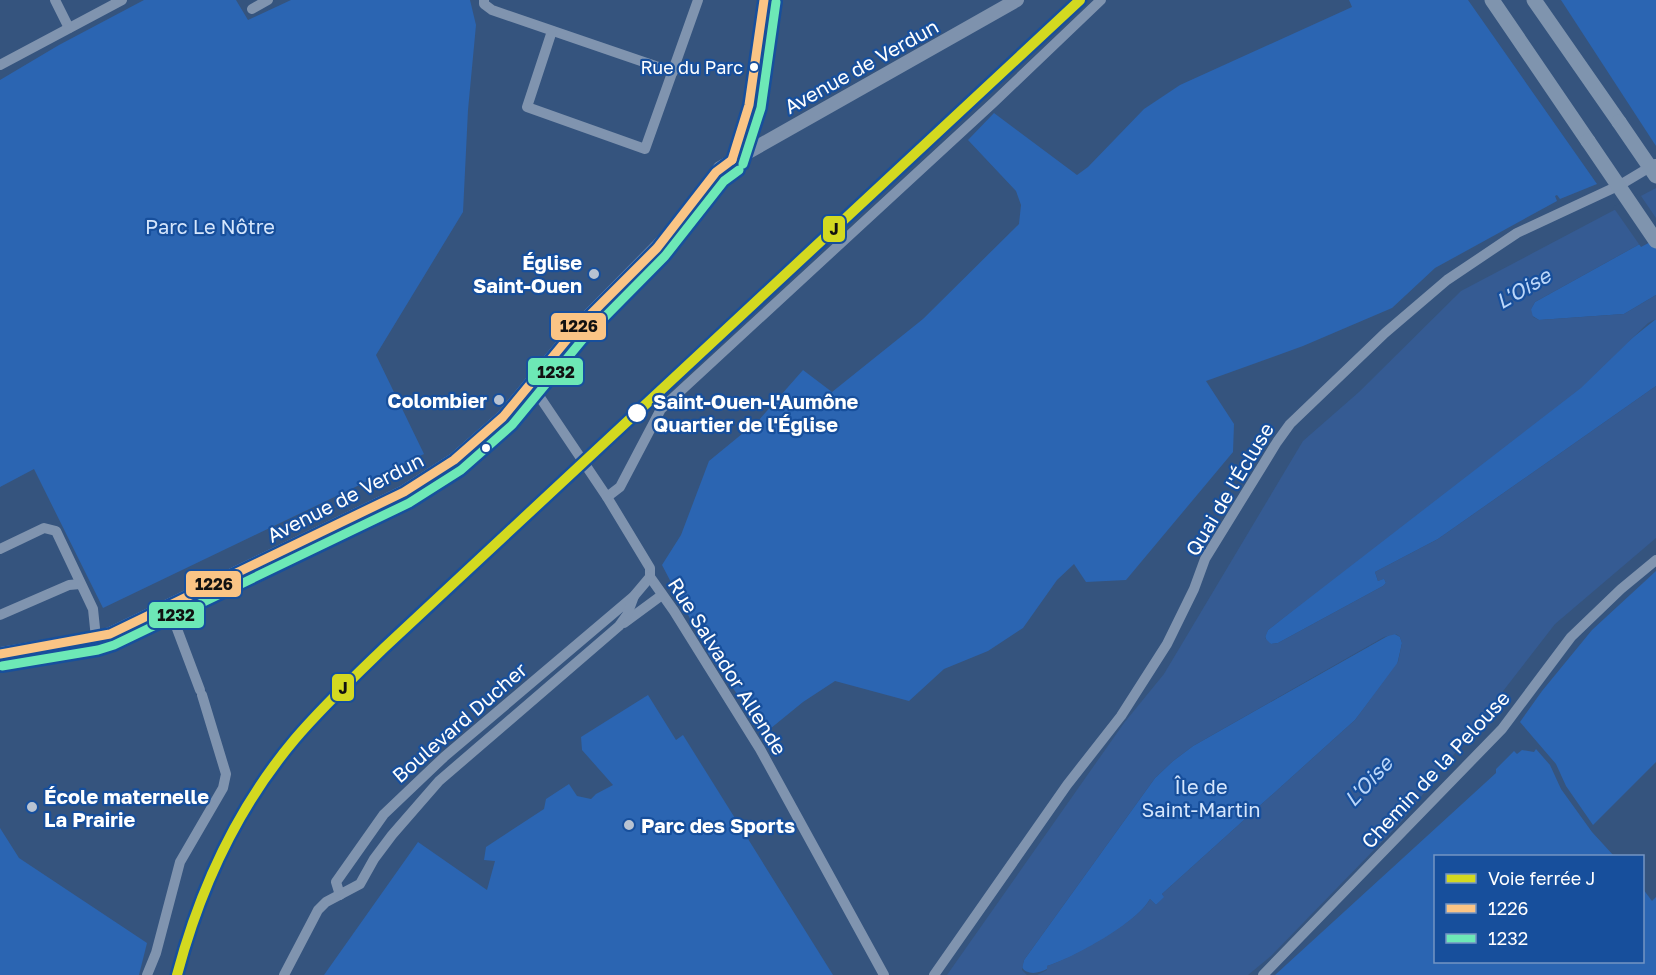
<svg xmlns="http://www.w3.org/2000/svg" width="1656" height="975" font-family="'Golos Text',sans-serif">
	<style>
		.green { fill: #2b65b2 }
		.water { fill: #355b93 }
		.pier { fill: #35547e }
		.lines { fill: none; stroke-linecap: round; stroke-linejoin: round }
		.minor { stroke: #8094af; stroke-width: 10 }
		.major { stroke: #7e92ad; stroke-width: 14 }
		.highway { stroke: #7f94ae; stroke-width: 15 }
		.highway-bridge { stroke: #7f94ae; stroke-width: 15 }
		.bus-1-casing { stroke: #174f9c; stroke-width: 14 }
		.bus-2-casing { stroke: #174f9c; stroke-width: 14 }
		.bus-1 { stroke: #fac485; stroke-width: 9 }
		.bus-2 { stroke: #6de8b6; stroke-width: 9 }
		.rail-1-casing { stroke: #174f9c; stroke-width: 15 }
		.rail-1 { stroke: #d3d920; stroke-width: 10 }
		.bus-dot { fill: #fff; stroke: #174f9c; stroke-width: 2 }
		.poi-dot { fill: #b8c3d2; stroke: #174f9c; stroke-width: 2 }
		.labels { text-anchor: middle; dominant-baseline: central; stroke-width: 4.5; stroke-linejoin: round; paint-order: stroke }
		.bus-label { font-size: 18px; fill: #fff; stroke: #174f9c; text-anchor: end }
		.street-label { font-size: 20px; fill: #fff; stroke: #174f9c }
		.park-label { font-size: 20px; fill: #d5e6fc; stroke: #174f9c }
		.poi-label { font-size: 20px; font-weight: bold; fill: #fff; stroke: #174f9c; text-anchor: end }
		.stop-label { font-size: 20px; font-weight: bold; fill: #fff; stroke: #174f9c; text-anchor: start }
		.water-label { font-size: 21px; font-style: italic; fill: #bad6f9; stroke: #174f9c }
		.line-badge { stroke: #174f9c; stroke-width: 2 }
		.pale-badge-label { font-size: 16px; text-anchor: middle; font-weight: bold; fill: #111 }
	</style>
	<rect width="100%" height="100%" fill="#35547e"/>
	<g class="green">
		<polygon points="144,0 236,0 248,20 291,0 470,0 476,25 468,110 463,212 376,355 424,454 103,608 34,469 0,487 0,80 59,45"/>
		<polygon points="1349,0 1468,0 1597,184 1560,199 1557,195 1555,196 1557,201 1435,268 1392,308 1303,346 1206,381 1234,424 1233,452 1126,580 1086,582 1074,564 1057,580 1023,628 988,651 944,669 909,701 835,681 803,702 765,733 709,655 662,565 681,535 709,461 759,420 803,370 832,392 923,319 1019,224 1021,205 1016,191 968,140 994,113 1077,175 1088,167 1144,109 1180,85 1352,7"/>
		<polygon points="1561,0 1656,0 1656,146"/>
		<polygon points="1656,235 1656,295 1624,314 1539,320 1531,315 1531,309 1535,302"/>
		<polygon points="1656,319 1656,386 1438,539 1375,572 1378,581 1384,578 1386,583 1383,586 1278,643 1271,644 1267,642 1265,636 1268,630"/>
		<polygon points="1656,571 1656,762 1593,825 1566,786 1556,764 1520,722 1542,691 1592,630"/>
		<path d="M1393 633 1400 637 1402 643 1397 665 1355 720 1162 894 1165 897 1156 905 1150 899C1136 924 1075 958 1047 966V969C1038 974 1026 975 1022 967L1024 960 1155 778 1173 761 1193 746Z"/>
		<polygon points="648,695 676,740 683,735 833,975 324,975 418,842 487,890 495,861 484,860 486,847 544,809 546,799 569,784 577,796 591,799 596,794 613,785 582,750 581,737"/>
		<polygon points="1536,749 1550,765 1561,789 1592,832 1614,856 1436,856 1436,962 1642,962 1643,889 1652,901 1656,897 1656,975 1275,975 1496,773 1496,769 1514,751 1517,754 1522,750 1534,752"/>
		<polygon points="0,828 19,858 147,943 139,975 0,975"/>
	</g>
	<path class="water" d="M1656 188V235L1535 302 1531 309 1533 317 1539 320 1624 314 1656 295V319L1648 323 1581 388 1268 630 1265 638 1271 644 1278 643 1383 586 1386 583 1384 579 1378 581 1375 572 1438 539 1656 386V538L1555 624 1403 820 1271 956 1248 975H1037L1047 970V966C1073 958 1138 922 1150 899L1156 905 1164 897 1162 894 1355 720 1398 662 1402 643 1400 637 1396 634 1384 637 1193 746 1173 761 1155 778 1024 960 1022 970 1027 975H947L1124 723 1164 674 1303 441 1359 392 1461 291Z"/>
	<polygon class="pier" points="1639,193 1656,218 1656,239 1641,247 1613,207"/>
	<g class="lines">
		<g class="minor">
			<polyline points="55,0 69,28"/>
			<polyline points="484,0 484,4 492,10 673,72"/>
			<polyline points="252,9 268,0"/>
			<polyline points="552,31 527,107 645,149 698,0"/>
			<polyline points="0,65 122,0"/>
			<polyline points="732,160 749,105 764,0"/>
			<polyline points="531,384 607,497 650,568 650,577 674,611 760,749 884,975"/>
			<polyline points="607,497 620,487 661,409 994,102 1101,0"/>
			<polyline points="0,549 44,528 56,531 93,609 96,638"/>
			<polyline points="168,605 200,690"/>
			<polyline points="0,615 69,585 80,584"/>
			<polyline points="624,623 662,595"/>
			<path d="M0 662C39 657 83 656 120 639V629"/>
			<polyline points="340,895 336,882 384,814 444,757 634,596 650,577"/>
			<polyline points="147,975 156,953 180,862 223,788 226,774 202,695"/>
			<polyline points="284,975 318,910 326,902 360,884 374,859 392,835 439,781 619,626 627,615 634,596"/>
			<polyline points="934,975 1067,785 1121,716 1167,644 1194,589 1205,559 1277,442 1290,424 1385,333 1447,280 1517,233 1620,185 1655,164"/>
			<polyline points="1263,975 1502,729 1571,637 1621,589 1656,560"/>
		</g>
		<polyline class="major" points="0,654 96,638 110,634 404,492 454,460 503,417 574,331 668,236 720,168 1017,0"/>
		<g class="highway">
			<polyline points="1492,0 1588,141"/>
			<polyline points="1534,0 1619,122"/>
		</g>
		<g class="highway-bridge">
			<polyline points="1619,122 1656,176"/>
			<polyline points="1588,141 1656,241"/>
		</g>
		<defs>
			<g id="bus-1">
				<polyline points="732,160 749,105 764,0"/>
				<polyline points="0,654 110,634 404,492 454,460 503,417 574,331 657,248 716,172 732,160"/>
			</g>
			<g id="bus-2">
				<polyline points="743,164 761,108 776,2"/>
				<polyline points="2,666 98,650 114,645 409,503 461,470 512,425 583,339 665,256 724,181 739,170"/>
			</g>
		</defs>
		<use href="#bus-1" class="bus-1-casing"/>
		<use href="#bus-2" class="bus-2-casing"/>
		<use href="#bus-1" class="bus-1"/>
		<use href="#bus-2" class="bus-2"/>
		<defs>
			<path id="rail-1" d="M177 975C200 888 237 808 295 739 323 706 354 677 385 647L1080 0"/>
		</defs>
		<use href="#rail-1" class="rail-1-casing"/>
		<use href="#rail-1" class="rail-1"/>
	</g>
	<g class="bus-dot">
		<circle cx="754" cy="67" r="5"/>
		<circle cx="637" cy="413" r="10"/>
		<circle cx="486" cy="448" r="5"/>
	</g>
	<g class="poi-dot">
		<circle cx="594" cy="274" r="6"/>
		<circle cx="499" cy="400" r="6"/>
		<circle cx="32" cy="807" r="6"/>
		<circle cx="629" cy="825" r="6"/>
	</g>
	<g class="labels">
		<g class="bus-label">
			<text x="743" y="67">Rue du Parc</text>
		</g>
		<g class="street-label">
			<text transform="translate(861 66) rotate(-29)">Avenue de Verdun</text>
			<text transform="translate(1229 489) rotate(-59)">Quai de l'Écluse</text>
			<text transform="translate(345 497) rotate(-27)">Avenue de Verdun</text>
			<text transform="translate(728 666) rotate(58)">Rue Salvador Allende</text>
			<text transform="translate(459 722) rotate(-41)">Boulevard Ducher</text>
			<text transform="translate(1435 769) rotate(-47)">Chemin de la Pelouse</text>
		</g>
		<g class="park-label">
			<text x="210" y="226">Parc Le Nôtre</text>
			<text x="1201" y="786">Île de<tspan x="1201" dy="23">Saint-Martin</tspan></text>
		</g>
		<g class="poi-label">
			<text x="582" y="262">Église<tspan x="582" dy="23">Saint-Ouen</tspan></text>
			<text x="487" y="400">Colombier</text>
			<text x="44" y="796" text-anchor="start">École maternelle<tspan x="44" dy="23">La Prairie</tspan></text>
			<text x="641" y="825" text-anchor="start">Parc des Sports</text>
		</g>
		<g class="stop-label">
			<text x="653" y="401">Saint-Ouen-l'Aumône<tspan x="653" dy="23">Quartier de l'Église</tspan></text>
		</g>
		<g class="water-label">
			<text transform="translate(1523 288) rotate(-30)">L'Oise</text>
			<text transform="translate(1368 781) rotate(-47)">L'Oise</text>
		</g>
	</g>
	<g class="line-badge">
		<rect x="822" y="215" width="24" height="28" rx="6" fill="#d3d920"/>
		<rect x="550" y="312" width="57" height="29" rx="6" fill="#fac485"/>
		<rect x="527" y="357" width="57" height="29" rx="6" fill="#6de8b6"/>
		<rect x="185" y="570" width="57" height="28" rx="6" fill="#fac485"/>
		<rect x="148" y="601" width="57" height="28" rx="6" fill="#6de8b6"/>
		<rect x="331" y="673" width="24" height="29" rx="6" fill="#d3d920"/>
	</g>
	<g class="pale-badge-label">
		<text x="834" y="235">J</text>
		<text x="579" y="332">1226</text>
		<text x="556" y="378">1232</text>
		<text x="214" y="590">1226</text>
		<text x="176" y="621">1232</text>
		<text x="343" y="694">J</text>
	</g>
	<rect x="1434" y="855" width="210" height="108" fill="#174f9c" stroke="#7495c4" stroke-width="1.5"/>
	<rect x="1446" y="874" width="30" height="9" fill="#d3d920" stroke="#7495c4" stroke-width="1.5"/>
	<text x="1488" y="885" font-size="18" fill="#ffffff">Voie ferrée J</text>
	<rect x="1446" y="904" width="30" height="9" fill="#fac485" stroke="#7495c4" stroke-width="1.5"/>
	<text x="1488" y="915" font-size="18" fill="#ffffff">1226</text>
	<rect x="1446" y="934" width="30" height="9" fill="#6de8b6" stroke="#7495c4" stroke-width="1.5"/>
	<text x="1488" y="945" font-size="18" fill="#ffffff">1232</text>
</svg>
